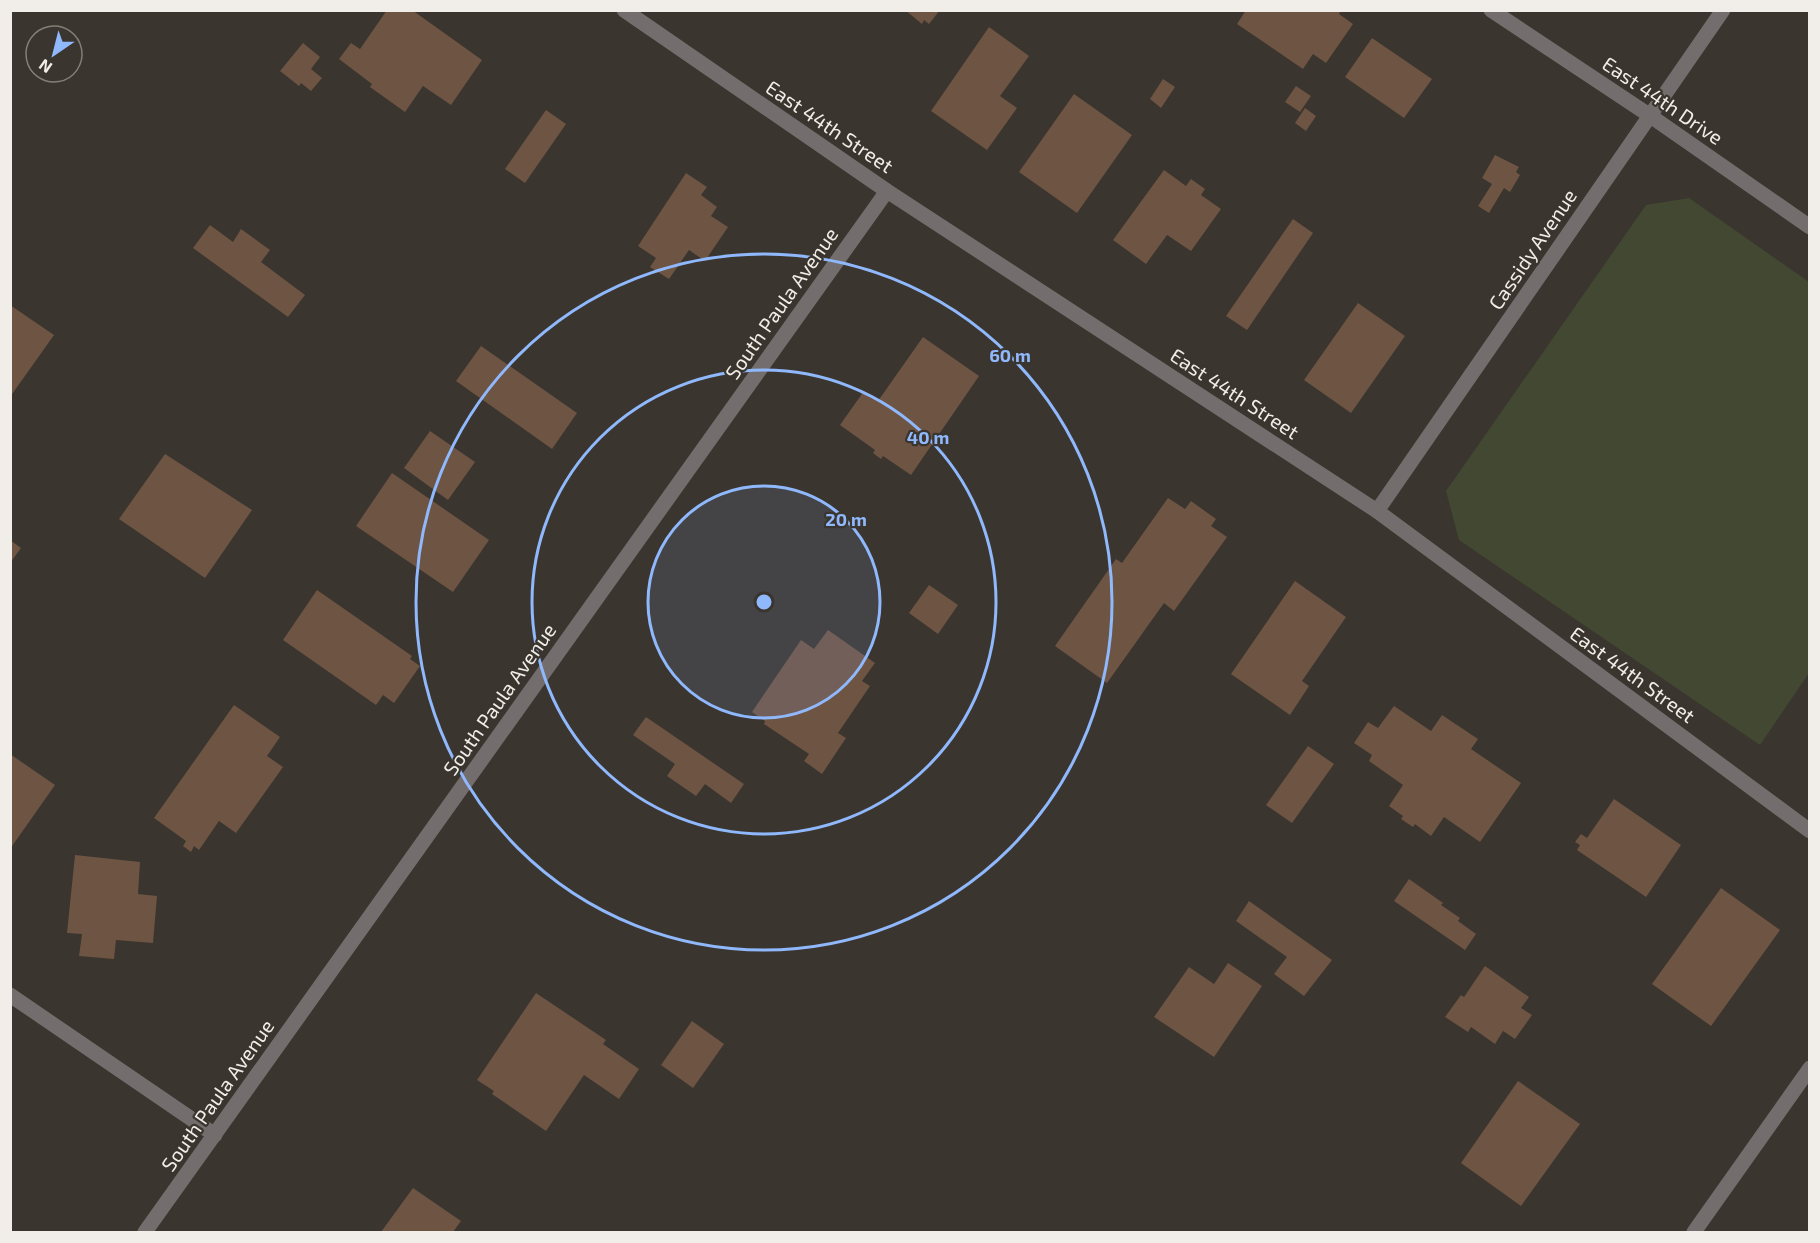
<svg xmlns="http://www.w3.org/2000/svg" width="1820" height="1243" font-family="'Exo 2',sans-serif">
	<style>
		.green { fill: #424831 }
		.building { fill: #6e5443 }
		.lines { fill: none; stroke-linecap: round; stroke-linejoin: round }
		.minor { stroke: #736e6d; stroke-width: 15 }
		.tertiary { stroke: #736e6d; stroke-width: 15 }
		.ring { fill: none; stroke: #90b8fd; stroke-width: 3 }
		.labels { text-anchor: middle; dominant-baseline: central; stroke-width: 4.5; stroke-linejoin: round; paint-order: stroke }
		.street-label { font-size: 20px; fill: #f1eee9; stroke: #3a352e }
		.centre { fill: #90b8fd; stroke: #3a352e; stroke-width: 3 }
		.ring-label { font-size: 18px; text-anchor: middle; font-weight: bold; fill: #90b8fd; stroke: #3a352e; stroke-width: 4.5; stroke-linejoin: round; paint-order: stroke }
	</style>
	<rect width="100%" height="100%" fill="#3a352e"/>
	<polygon class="green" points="1689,198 1809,282 1809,673 1760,745 1459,540 1446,491 1646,205"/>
	<g class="building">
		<polygon points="387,10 412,10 482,60 451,105 423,86 405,112 370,87 372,84 339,59 351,43 360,49"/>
		<polygon points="905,10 940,10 929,24 924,20 922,24"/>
		<polygon points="1246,10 1341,10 1339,14 1353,24 1326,63 1313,54 1303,69 1237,24"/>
		<polygon points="989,27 1029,56 1000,96 1017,108 987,150 931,111"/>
		<polygon points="1372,38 1432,79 1404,118 1345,77"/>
		<polygon points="303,43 320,57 311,69 322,78 311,91 301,83 299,86 280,71"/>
		<polygon points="1163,79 1175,87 1161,108 1150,99"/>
		<polygon points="1296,86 1311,96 1300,112 1285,102"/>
		<polygon points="1074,94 1132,135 1077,213 1019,172"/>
		<polygon points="1305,108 1316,116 1306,131 1295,123"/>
		<polygon points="546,110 566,124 525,183 505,169"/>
		<polygon points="1495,155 1519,167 1516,172 1520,175 1510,192 1504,188 1489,213 1478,206 1492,184 1482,178"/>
		<polygon points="1164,170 1186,186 1191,179 1205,189 1201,195 1221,209 1191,251 1167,235 1146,264 1113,240"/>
		<polygon points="686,173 707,187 701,195 717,207 711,216 728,227 705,261 689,250 669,279 650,267 656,258 638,246"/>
		<polygon points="1293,219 1313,233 1247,330 1226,316"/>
		<polygon points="210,225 233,242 241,229 270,250 261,262 305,295 288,317 193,248"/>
		<polygon points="1358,303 1405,336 1351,413 1304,380"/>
		<polygon points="10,305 54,335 10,397"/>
		<polygon points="923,337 979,376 911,475 883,456 881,459 873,453 875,450 840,425 864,391 878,401"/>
		<polygon points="481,346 577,413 552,449 456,381"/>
		<polygon points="430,431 475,462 448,500 404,468"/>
		<polygon points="165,454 252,510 205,578 119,519"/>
		<polygon points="392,473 489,540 453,592 356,526"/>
		<polygon points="1168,498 1185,509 1191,501 1216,519 1211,526 1227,537 1174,611 1164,603 1107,683 1055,646 1116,559 1122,563"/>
		<polygon points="10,540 21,548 10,563"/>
		<polygon points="1295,581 1346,617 1302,681 1309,686 1290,715 1231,674"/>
		<polygon points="929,585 958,605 938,634 909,613"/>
		<polygon points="317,590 412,656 410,659 420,666 394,703 383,695 376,705 283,640"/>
		<polygon points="828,630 875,663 862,681 870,686 838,733 846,738 822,774 804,761 809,754 764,724 765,721 752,712 801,640 814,649"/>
		<polygon points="234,705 280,737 267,756 283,767 236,833 219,821 199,850 194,846 191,852 183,846 186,841 154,818"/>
		<polygon points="1394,706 1431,731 1442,715 1478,739 1471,749 1521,783 1480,842 1444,817 1431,836 1415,824 1413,827 1401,819 1403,816 1389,806 1403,785 1369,761 1372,755 1354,743 1368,722 1378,728"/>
		<polygon points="646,717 744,784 731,803 705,784 696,796 667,776 675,764 633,735"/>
		<polygon points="1308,746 1334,764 1292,823 1266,805"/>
		<polygon points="10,754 55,785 10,849"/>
		<polygon points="1614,799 1681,845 1646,897 1577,850 1580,845 1575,842 1581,834 1587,838"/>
		<polygon points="75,855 140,862 138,894 157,896 153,943 116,940 114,959 79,956 82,934 67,933"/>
		<polygon points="1409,879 1443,903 1441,905 1460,918 1458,921 1476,934 1465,950 1394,901"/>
		<polygon points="1721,888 1780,930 1711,1026 1652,984"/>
		<polygon points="1249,901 1332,960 1304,996 1274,974 1287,957 1236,921"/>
		<polygon points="1228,963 1262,986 1214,1057 1154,1017 1189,967 1214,984"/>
		<polygon points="1485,966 1529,997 1521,1008 1532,1015 1515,1039 1503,1031 1495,1044 1471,1027 1468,1032 1445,1017 1461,995 1464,997"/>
		<polygon points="536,993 606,1040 603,1044 639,1069 619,1099 584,1075 546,1131 492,1094 494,1091 477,1080"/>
		<polygon points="692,1021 724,1044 693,1088 661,1065"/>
		<polygon points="1518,1081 1580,1124 1521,1206 1461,1163"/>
		<polygon points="413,1188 461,1221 453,1232 381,1232"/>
	</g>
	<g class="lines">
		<g class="minor">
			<polyline points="1491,10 1649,115 1810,227"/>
			<polyline points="1377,511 1723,10"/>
			<polyline points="10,995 215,1135"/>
			<polyline points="145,1232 887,191"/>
			<polyline points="1694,1232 1810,1068"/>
		</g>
		<polyline class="tertiary" points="624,10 887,191 1377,511 1810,831"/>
	</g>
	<circle cx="764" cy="602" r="116" fill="#90b8fd" fill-opacity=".12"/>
	<g class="ring">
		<circle cx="764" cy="602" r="116"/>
		<circle cx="764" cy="602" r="232"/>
		<circle cx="764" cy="602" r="348"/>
	</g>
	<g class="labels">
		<g class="street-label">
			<text transform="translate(1663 100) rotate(34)">East 44th Drive</text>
			<text transform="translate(830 126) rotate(34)">East 44th Street</text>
			<text transform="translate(1532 249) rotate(-56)">Cassidy Avenue</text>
			<text transform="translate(781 303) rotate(-55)">South Paula Avenue</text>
			<text transform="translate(1235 393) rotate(33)">East 44th Street</text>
			<text transform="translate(1633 674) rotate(36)">East 44th Street</text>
			<text transform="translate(499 699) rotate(-55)">South Paula Avenue</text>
			<text transform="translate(217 1095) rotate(-55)">South Paula Avenue</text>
		</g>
	</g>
	<circle cx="764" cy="602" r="9" class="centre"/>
	<g class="ring-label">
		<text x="1010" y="362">60 m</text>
		<text x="928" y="444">40 m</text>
		<text x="846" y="526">20 m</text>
	</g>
	<rect width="1820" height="1243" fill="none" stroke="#f1eee9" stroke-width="24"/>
	<g transform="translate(54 54) rotate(215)"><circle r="28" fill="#3a352e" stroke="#837f79" stroke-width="1.5"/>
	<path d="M0-4.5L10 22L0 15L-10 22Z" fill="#90b8fd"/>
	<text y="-9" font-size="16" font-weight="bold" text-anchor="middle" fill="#f1eee9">N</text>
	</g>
</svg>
